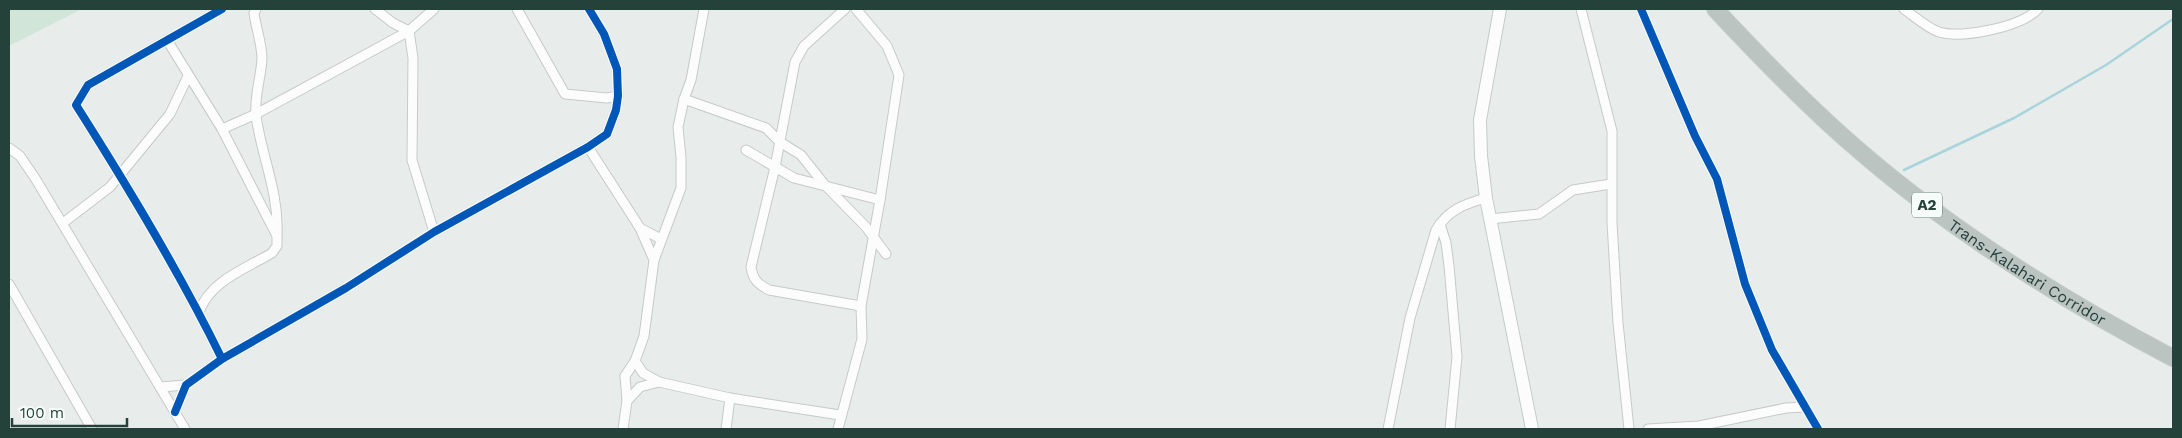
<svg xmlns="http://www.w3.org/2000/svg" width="2182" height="438" font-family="'Work Sans',sans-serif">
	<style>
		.green { fill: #d1e6d8 }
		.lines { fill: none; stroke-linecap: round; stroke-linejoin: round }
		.stream { stroke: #a9d4db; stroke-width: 2.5 }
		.street-casing { stroke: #c5cac8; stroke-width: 11 }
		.secondary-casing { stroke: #c3cbc8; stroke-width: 14 }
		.highway-casing { stroke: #c3ccc9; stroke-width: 18 }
		.street { stroke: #fcfcfc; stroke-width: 9 }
		.secondary { stroke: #fcfcfc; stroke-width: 12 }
		.highway { stroke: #bcc4c2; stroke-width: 16 }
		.cycleway-casing { stroke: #f7fbf9; stroke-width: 11 }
		.cycleway { stroke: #0057b8; stroke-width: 8 }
		.labels { text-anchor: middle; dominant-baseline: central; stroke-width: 5; stroke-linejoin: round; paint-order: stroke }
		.shield { fill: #f7fbf9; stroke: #637a73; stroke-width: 1 }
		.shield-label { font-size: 15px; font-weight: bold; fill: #24423a }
		.street-label { font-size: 16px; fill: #24423a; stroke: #f7fbf9 }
	</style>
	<rect width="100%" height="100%" fill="#e8edeb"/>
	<polygon class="green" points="9,9 82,9 9,46"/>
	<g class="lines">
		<polyline class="stream" points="1904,170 2014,118 2106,65 2173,19"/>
		<defs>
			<g id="street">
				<path d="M256 9 254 13C256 28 262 44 262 59 261 77 254 97 256 116 262 158 279 192 277 235"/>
				<polyline points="375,9 393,23 409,31 413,58 412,160 434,232"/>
				<polyline points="517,9 565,94 607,98 618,96"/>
				<path d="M845 9 804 46 795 62 775 167 751 267C753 280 758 284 769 290L861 306"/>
				<polyline points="1581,9 1612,131 1612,223 1618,323 1629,429"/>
				<polyline points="1641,9 1695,136 1717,179 1745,284 1772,350 1818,429"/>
				<path d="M1904 9C1914 16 1927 28 1939 32 1962 39 2021 27 2038 9"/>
				<path d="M167 40 222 129 277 236V246L272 253C245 269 210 281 199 312"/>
				<polyline points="684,99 766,128 780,142 801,155 824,184 866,227 886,254"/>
				<polyline points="222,129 256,114 409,31 434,9"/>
				<polyline points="588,147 640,228 654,260"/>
				<polyline points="9,148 20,156 35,178 185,429"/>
				<polyline points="746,150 794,178 880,200"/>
				<polyline points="1490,219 1539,214 1573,190 1611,184"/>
				<polyline points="63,223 110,187 170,114 188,76"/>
				<polyline points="1440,224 1446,243 1449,266 1457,357 1450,429"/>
				<polyline points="640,228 661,239"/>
				<polyline points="9,284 92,429"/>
				<path d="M222 359C179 271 128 187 76 105L88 85 222 9"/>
				<polyline points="635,361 643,373 659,382"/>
				<polyline points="160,387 186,385"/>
				<polyline points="627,401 640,387 659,382 730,398 840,415"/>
				<polyline points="175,412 186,385 222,359 346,288 434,232 588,147 607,134 616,110 618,96 617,69 604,34 589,9"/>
				<polyline points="623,429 627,401 625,376 635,361 644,336 654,260 681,188 681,157 678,127 684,99 691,80 704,9"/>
				<polyline points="726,429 730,398"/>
				<polyline points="838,429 862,339 861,306 880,200 899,75 887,46 856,9"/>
				<path d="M1388 429 1410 318 1436 230C1448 210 1464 204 1486 198"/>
				<polyline points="1648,429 1699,426 1786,408 1805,407"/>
			</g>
			<polyline id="secondary" points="1500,9 1480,120 1481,156 1486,198 1532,429"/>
			<g id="highway">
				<path id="s1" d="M1715 9C1759 56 1806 105 1855 147 1951 231 2061 299 2173 358"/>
			</g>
		</defs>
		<use href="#street" class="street-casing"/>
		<use href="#secondary" class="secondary-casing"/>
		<use href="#highway" class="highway-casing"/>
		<use href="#street" class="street"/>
		<use href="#secondary" class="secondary"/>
		<use href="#highway" class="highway"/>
		<defs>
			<g id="cycleway">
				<polyline points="1641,9 1695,136 1717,179 1745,284 1772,350 1818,429"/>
				<path d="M222 359C179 271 128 187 76 105L88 85 222 9"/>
				<polyline points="175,412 186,385 222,359 346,288 434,232 588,147 607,134 616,110 618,96 617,69 604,34 589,9"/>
			</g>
		</defs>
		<use href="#cycleway" class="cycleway-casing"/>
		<use href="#cycleway" class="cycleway"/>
	</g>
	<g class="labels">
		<rect class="shield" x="1912" y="192.5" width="30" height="25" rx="4"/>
		<g class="shield-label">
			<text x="1927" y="205">A2</text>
		</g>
		<g class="street-label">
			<text stroke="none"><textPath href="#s1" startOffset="410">Trans-Kalahari Corridor</textPath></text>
		</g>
	</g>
	<rect width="2182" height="438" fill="none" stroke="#24423a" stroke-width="20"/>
	<path d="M12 418v8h115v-8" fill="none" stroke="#24423a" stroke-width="2.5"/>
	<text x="20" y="418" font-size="15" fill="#24423a" stroke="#f7fbf9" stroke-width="4" paint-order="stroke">100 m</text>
</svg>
